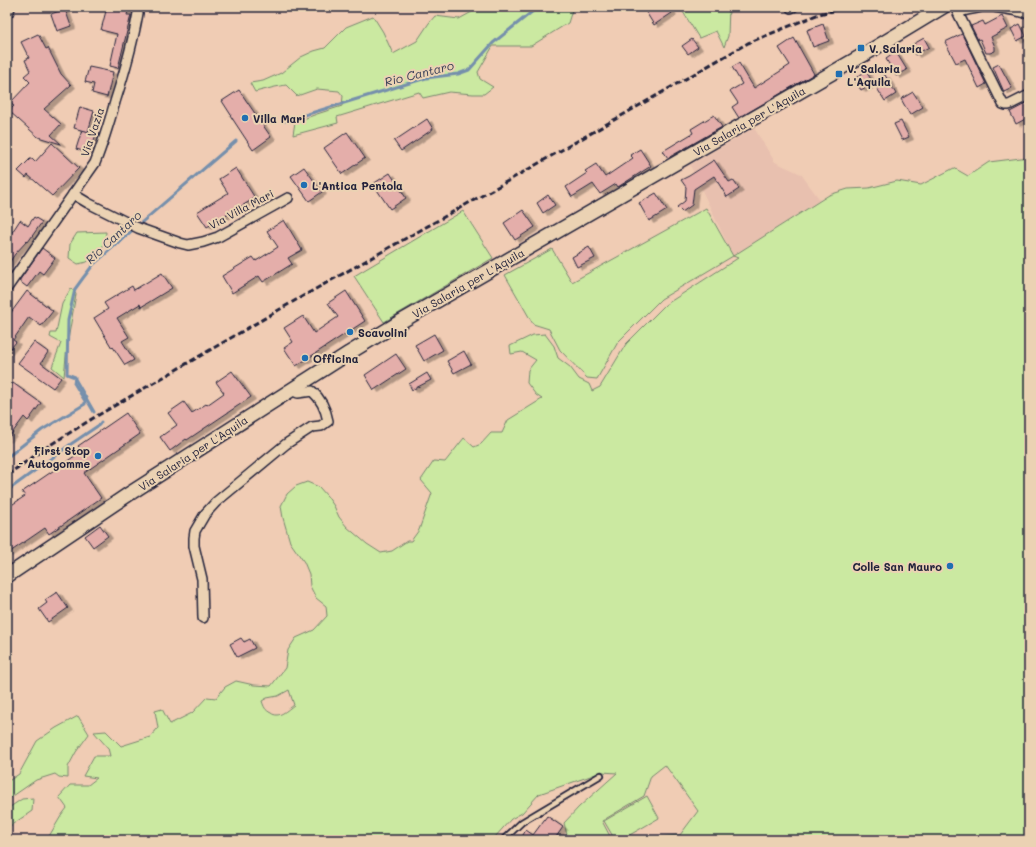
<svg xmlns="http://www.w3.org/2000/svg" width="1036" height="847" font-family="Mali,sans-serif">
	<style>
		.built { fill: #e8c0af }
		.green { fill: #cbe9a1; stroke: #76866e; fill-rule: evenodd }
		.lines { fill: none; stroke-linecap: round; stroke-linejoin: round }
		.stream { stroke: #758fac; stroke-width: 3 }
		.building { fill: #e4aeaa; stroke: #22223b; filter: url(#shadow) }
		.lane-casing { stroke: #22223b; stroke-width: 8 }
		.street-casing { stroke: #22223b; stroke-width: 12 }
		.secondary-casing { stroke: #22223b; stroke-width: 16 }
		.path { stroke: #22223b; stroke-width: 1.5; stroke-dasharray: 1 3; stroke-linecap: butt }
		.lane { stroke: #ebd2b3; stroke-width: 4.5 }
		.street { stroke: #ebd2b3; stroke-width: 9 }
		.secondary { stroke: #ebd2b3; stroke-width: 13 }
		.rail { stroke: #22223b; stroke-width: 3; stroke-dasharray: 6 3; stroke-linecap: butt }
		.poi-dot { fill: #1f6fb2; stroke: #ebd2b3; stroke-width: 1.5 }
		.labels { text-anchor: middle; dominant-baseline: central; stroke-width: 4; stroke-linejoin: round; paint-order: stroke }
		.poi-label { font-size: 11px; font-weight: bold; fill: #22223b; stroke: #ebd2b3; text-anchor: start }
		.street-label { font-size: 11px; fill: #22223b; stroke: #ebd2b3 }
		.water-label { font-size: 12px; font-style: italic; fill: #373d57; stroke: #ebd2b3 }
	</style>
	<defs>
		<filter id="shadow"><feDropShadow dx="4.5" dy="2.5" stdDeviation="0" flood-color="#0004"/></filter>
	</defs>
	<rect width="100%" height="100%" fill="#f0ccb4"/>
	<filter id="ink" filterUnits="userSpaceOnUse"><feTurbulence type="fractalNoise" baseFrequency=".025" numOctaves="2"/><feDisplacementMap in="SourceGraphic" scale="8" xChannelSelector="R" yChannelSelector="G"/><feConvolveMatrix kernelMatrix="1 2 1 2 8 2 1 2 1" color-interpolation-filters="sRGB"/></filter>
	<g filter="url(#ink)">
		<polygon class="built" points="754,128 775,162 801,174 820,200 733,256 690,165"/>
		<g class="green">
			<polygon points="481,7 573,7 568,23 531,46 493,46 478,72 480,79 493,87 484,94 473,94 449,92 423,98 419,92 337,117 338,123 293,135 295,122 317,114 342,106 343,96 339,91 317,89 297,96 286,85 275,87 255,92 250,83 263,81 281,73 301,57 314,51 325,48 346,27 373,16 383,32 393,54 417,41 429,23 435,16 459,19"/>
			<polygon points="680,7 729,7 728,36 724,47 716,31 699,38"/>
			<path d="M1029 157V840H636L642 838 680 835 698 811 665 765 651 776 644 796 602 821 612 840H564L567 835 564 823 579 807 617 773 602 772 539 794 522 813 511 819 495 837 489 840H44L48 838 61 816 67 808 59 797 70 785H88L97 778 83 776 94 756H110L108 748 94 732 106 731 121 746 150 737 158 728 155 711 162 709 170 724 192 713 207 697 216 698 225 687 236 681 254 685 271 686 285 668 288 650 296 638 314 630 327 616 326 606 316 598 310 586 309 574 304 562 290 542 283 518 281 506 287 494 296 486 307 482 319 487 327 496 334 506 339 517 347 527 367 544 381 553 392 551 407 541H411L419 530 432 493 421 480 434 461 445 462 464 438 474 447 481 444 491 433H502L508 420 542 399 536 395 527 383 528 370 536 360 522 352 511 354 510 346 533 335 545 334 554 346 558 358 570 367 579 379 589 384 592 391 600 387 626 344 665 305 738 258 733 256 661 299 618 342 597 379 587 378 560 350 549 329 533 324 505 275 552 249 572 282 706 208 733 256 829 195 848 189 869 188 897 181 921 185 954 168 968 176 989 162ZM289 690 294 705C287 710 279 719 271 713 265 710 264 707 262 701L267 698 278 696Z"/>
			<polygon points="463,211 493,258 384,322 354,276"/>
			<path d="M106 232C106 241 102 245 101 254L92 258 87 262 78 264 69 258 70 244 77 233Z"/>
			<polygon points="71,288 76,294 67,346 64,377 52,367 61,343 50,337 51,333 56,333 62,304"/>
			<polygon points="78,716 89,734 76,752 68,767 68,778 59,777 55,774 36,780 13,796 7,802 7,782 19,774 37,741 56,728"/>
			<polygon points="647,796 659,818 621,840 615,840 604,821"/>
			<polygon points="33,798 32,811 7,828 7,809 22,799"/>
		</g>
		<g class="lines">
			<g class="stream">
				<polyline points="285,121 426,78 458,74 469,70 493,43 538,7"/>
				<polyline points="75,379 94,412"/>
				<polyline points="7,456 10,455 42,430 85,404 85,401 74,383 75,377 67,374 68,320 75,289 83,278 93,265 120,241 236,141"/>
				<polyline points="7,491 71,444 99,425 101,422"/>
			</g>
		</g>
		<g class="building">
			<polygon points="107,7 129,7 127,15 131,15 118,68 110,66 117,34 101,30"/>
			<polygon points="653,7 669,7 672,13 654,25 646,12"/>
			<polygon points="65,9 71,26 57,31 51,14"/>
			<polygon points="1002,16 1008,28 991,37 995,47 995,51 990,53 986,53 980,39 978,40 971,26 983,21 985,25"/>
			<polygon points="823,24 829,41 813,47 807,30"/>
			<polygon points="1020,24 1026,36 1017,41 1011,29"/>
			<polygon points="38,34 46,49 48,48 61,74 71,85 44,109 61,124 51,135 61,144 38,137 9,111 14,106 10,103 30,82 24,76 30,71 25,60 29,58 21,42"/>
			<polygon points="962,34 986,84 979,88 965,59 956,63 945,42"/>
			<polygon points="794,38 814,74 739,118 732,107 738,103 730,91 742,84 732,67 739,63 754,88 790,65 779,48"/>
			<polygon points="924,38 929,47 915,55 910,46"/>
			<polygon points="692,39 698,47 688,54 682,46"/>
			<polygon points="896,52 907,70 896,76 886,59"/>
			<polygon points="999,64 1012,88 1004,92 993,67"/>
			<polygon points="89,67 113,72 107,97 92,93 94,84 85,82"/>
			<polygon points="866,71 873,83 861,90 854,79"/>
			<polygon points="885,75 896,94 885,101 873,82"/>
			<polygon points="239,90 271,137 253,150 230,115 231,115 222,101"/>
			<polygon points="913,92 923,107 910,115 901,99"/>
			<polygon points="1029,102 1029,117 1016,124 1010,112"/>
			<polygon points="80,107 94,111 88,132 74,128"/>
			<polygon points="714,115 722,127 668,158 663,151 693,133 691,129"/>
			<polygon points="427,119 433,129 401,151 394,141"/>
			<polygon points="901,121 909,137 902,140 894,124"/>
			<polygon points="82,130 96,134 90,153 76,149"/>
			<polygon points="347,132 365,158 342,174 324,148"/>
			<polygon points="52,143 79,168 52,196 28,175 26,178 18,171 30,159 32,159 35,162"/>
			<polygon points="640,149 651,166 618,187 616,184 600,194 593,184 572,197 566,187 587,173 585,171 596,164 605,177 633,158 630,155"/>
			<polygon points="714,160 729,182 733,180 739,189 727,197 714,176 694,189 692,205 682,212 677,207 685,201 686,187 681,180 689,176"/>
			<polygon points="304,167 322,192 309,201 291,176"/>
			<polygon points="236,168 255,198 207,227 197,212 228,193 219,179"/>
			<polygon points="390,173 406,198 390,209 373,184"/>
			<polygon points="656,193 667,210 649,221 639,203"/>
			<polygon points="548,195 555,205 543,213 537,203"/>
			<polygon points="523,210 535,227 515,240 504,223"/>
			<polygon points="34,217 42,222 28,242 27,241 15,254 7,266 7,240 20,220 28,226"/>
			<polygon points="284,220 302,250 288,258 292,264 263,282 259,276 232,293 222,276 253,257 256,261 278,247 267,231"/>
			<polygon points="589,247 595,258 577,267 572,257"/>
			<polygon points="42,248 55,258 43,274 39,271 27,287 19,281"/>
			<polygon points="162,273 172,288 141,307 140,304 117,318 129,337 122,341 134,360 125,365 113,347 112,348 94,318 108,309 104,303 132,286 134,290"/>
			<polygon points="27,291 53,311 41,326 29,317 13,340 16,342 7,353 7,318"/>
			<polygon points="346,291 365,321 296,366 284,348 293,342 284,328 303,316 314,333 338,317 328,303"/>
			<polygon points="434,334 443,350 424,361 415,345"/>
			<polygon points="34,342 48,352 41,363 61,378 53,388 18,363"/>
			<polygon points="464,351 471,364 454,373 447,361"/>
			<polygon points="396,354 406,369 374,390 365,375"/>
			<polygon points="232,371 251,397 187,440 186,439 170,451 160,437 177,425 168,413 184,402 192,413 206,404 207,405 224,393 216,382"/>
			<polygon points="427,373 431,380 412,390 409,384"/>
			<polygon points="13,383 41,403 28,421 24,417 7,440 7,391"/>
			<polygon points="126,413 140,434 84,473 101,498 49,534 45,528 7,554 7,508 25,496 22,492 82,451 78,446"/>
			<polygon points="100,525 108,536 93,547 85,536"/>
			<polygon points="57,592 68,608 48,622 39,609 47,603 45,600"/>
			<polygon points="241,638 244,642 250,639 255,648 237,657 230,644"/>
			<polygon points="547,816 563,827 554,840 520,840 526,830 533,835"/>
		</g>
		<g class="lines">
			<defs>
				<polyline id="lane" points="503,840 522,822 601,775"/>
				<g id="street">
					<polyline points="955,7 1003,104 1006,105 1009,105 1029,95"/>
					<polyline points="791,8 793,7"/>
					<path d="M958 12C967 10 975 8 984 7 999 7 1015 10 1029 14"/>
					<polyline points="73,194 88,203 138,228 180,243 188,245 203,242 218,237 288,198"/>
					<path d="M7 288 95 163C103 143 109 123 115 102 125 71 134 39 139 7"/>
					<path d="M203 618 202 579 194 546V538L195 531 205 514 216 502 286 444 312 427 321 426 328 421C326 410 321 399 312 391L298 393 291 390"/>
				</g>
				<g id="secondary">
					<polyline points="7,11 8,7"/>
					<polyline points="7,576 129,494 349,353 395,325 865,54 943,7"/>
				</g>
			</defs>
			<use href="#lane" class="lane-casing"/>
			<use href="#street" class="street-casing"/>
			<use href="#secondary" class="secondary-casing"/>
			<polyline class="path" points="248,7 252,10 267,7"/>
			<use href="#lane" class="lane"/>
			<use href="#street" class="street"/>
			<use href="#secondary" class="secondary"/>
			<polyline class="rail" points="7,475 50,445 95,417 296,300 499,186 748,43 819,14 848,7"/>
		</g>
	</g>
	<g class="poi-dot">
		<rect x="857" y="44" width="8" height="8" rx="2"/>
		<rect x="835" y="70" width="8" height="8" rx="2"/>
		<circle cx="245" cy="118" r="4"/>
		<circle cx="304" cy="185" r="4"/>
		<circle cx="350" cy="332" r="4"/>
		<circle cx="305" cy="358" r="4"/>
		<circle cx="98" cy="456" r="4"/>
		<circle cx="950" cy="566" r="4"/>
	</g>
	<g class="labels">
		<g class="poi-label">
			<text x="869" y="48">V. Salaria</text>
			<text x="847" y="68">V. Salaria<tspan x="847" dy="13">L'Aquila</tspan></text>
			<text x="253" y="118">Villa Mari</text>
			<text x="312" y="185">L'Antica Pentola</text>
			<text x="358" y="332">Scavolini</text>
			<text x="313" y="358">Officina</text>
			<text x="90" y="450" text-anchor="end">First Stop<tspan x="90" dy="13">- Autogomme</tspan></text>
			<text x="942" y="566" text-anchor="end">Colle San Mauro</text>
		</g>
		<g class="street-label">
			<text transform="translate(749 121) rotate(-30)">Via Salaria per L'Aquila</text>
			<text transform="translate(92 132) rotate(-71)">Via Vazia</text>
			<text transform="translate(241 209) rotate(-28)">Via Villa Mari</text>
			<text transform="translate(468 283) rotate(-30)">Via Salaria per L'Aquila</text>
			<text transform="translate(193 453) rotate(-33)">Via Salaria per L'Aquila</text>
		</g>
		<g class="water-label">
			<text transform="translate(419 73) rotate(-14)">Rio Cantaro</text>
			<text transform="translate(113 237) rotate(-43)">Rio Cantaro</text>
		</g>
	</g>
	<rect width="1036" height="847" fill="none" stroke="#ebd2b3" stroke-width="24"/>
	<rect x="12" y="12" width="1012" height="823" fill="none" stroke="#22223b" stroke-width="1.5" filter="url(#ink)"/>
</svg>
